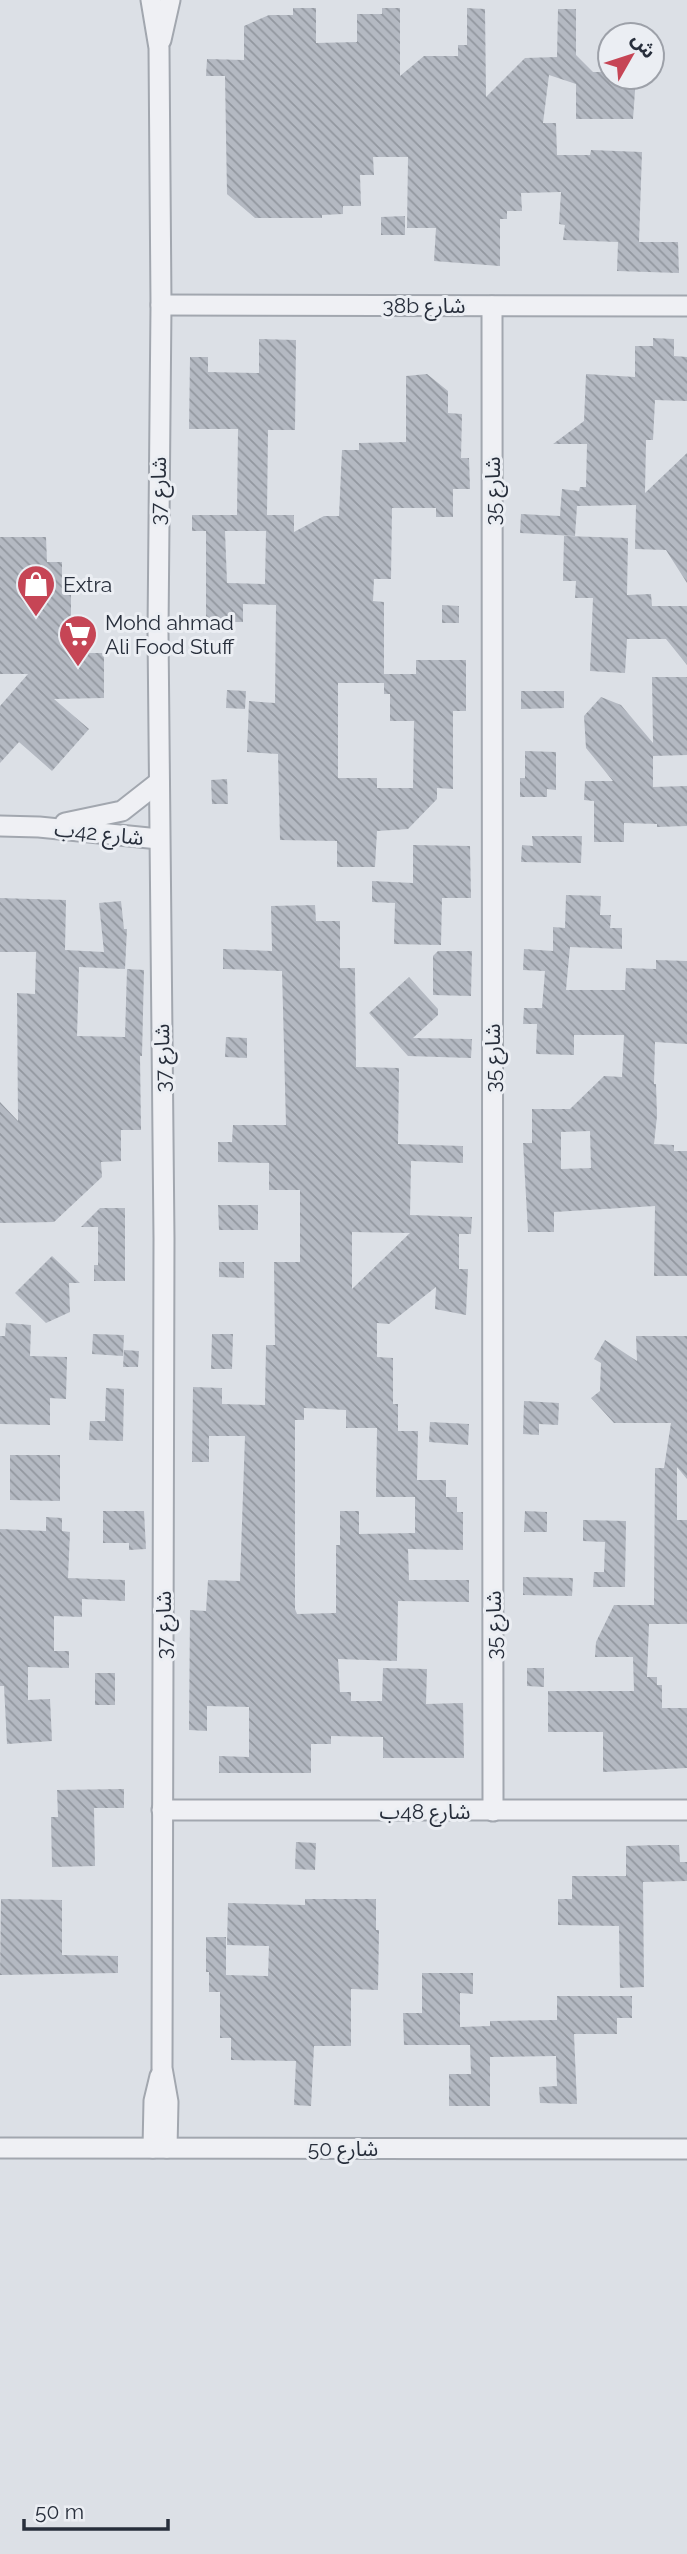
<svg xmlns="http://www.w3.org/2000/svg" width="687" height="2554" font-family="Raleway,'Noto Sans Arabic',sans-serif">
	<style>
		.building { fill: url(#building-back-hatch); fill-rule: evenodd }
		.lines { fill: none; stroke-linecap: round; stroke-linejoin: round }
		.minor-casing { stroke: #a2a7af; stroke-width: 23 }
		.minor { stroke: #eff0f4; stroke-width: 19 }
		.labels { text-anchor: middle; dominant-baseline: central; stroke-width: 6; stroke-linejoin: round; paint-order: stroke }
		.street-label { font-size: 21px; fill: #272e3b; stroke: #ebeef3 }
		.poi-label { font-size: 21px; fill: #272e3b; stroke: #ebeef3; text-anchor: start }
	</style>
	<defs>
		<pattern id="building-back-hatch" width="6" height="6" patternUnits="userSpaceOnUse" patternTransform="scale(1.75)"><rect width="6" height="6" fill="#b4b9c2"/><path d="M-1 5l2 2M0 0l6 6M5-1l2 2" fill="none" stroke="#92979f"/></pattern>
	</defs>
	<rect width="100%" height="100%" fill="#dce0e6"/>
	<g class="building">
		<polygon points="293,8 316,8 316,43 357,42 357,14 382,14 382,8 400,8 400,76 424,56 458,56 458,45 467,45 467,8 485,9 486,97 525,58 557,57 558,9 576,9 576,55 593,72 610,72 610,77 636,77 633,119 576,119 576,84 549,75 543,123 556,123 557,155 590,155 591,150 642,152 639,242 678,242 679,273 617,271 618,242 563,240 565,225 559,224 561,192 521,193 522,211 507,211 507,219 500,219 500,266 434,261 436,228 407,228 408,157 373,157 374,175 360,175 361,206 343,206 343,214 322,215 322,218 255,218 227,194 225,76 206,76 207,59 244,60 244,26 269,15 293,15"/>
		<polygon points="405,216 405,235 381,235 381,217"/>
		<polygon points="653,338 674,339 674,356 687,357 687,401 655,400 653,440 646,440 645,493 687,453 687,583 666,550 635,549 636,505 577,506 575,536 520,533 521,514 560,516 562,489 579,491 580,487 586,487 587,444 553,444 584,421 586,374 635,377 635,346 653,346"/>
		<path d="M259 339 296 340 295 430H268L267 515H294V532L324 516H339L342 450H359V443L406 442V376L427 374 448 391V413L462 414 461 458H469L470 489H453V517H436V508H392L391 579H374L373 601 384 602V683H338V778H377V788H413L414 721H390V694H384V674H416V660H466V711H453V789L437 788V799L408 829 377 831 375 867H337V841L280 840 278 754 247 752 249 701 275 703 276 605 243 604V622H206V531H192V515H237L238 429H189L190 357H208V372L259 373ZM225 531H266L265 584 227 583Z"/>
		<polygon points="564,536 628,538 627,595 651,594 652,606 687,606 687,665 666,639 627,639 625,673 590,671 593,598 575,598 576,581 563,581"/>
		<polygon points="0,537 46,537 47,562 62,562 62,584 71,584 71,653 104,653 104,698 54,699 89,729 52,771 19,742 0,763 0,706 28,674 0,674"/>
		<polygon points="442,605 459,606 459,623 442,623"/>
		<polygon points="652,677 687,677 687,755 653,756 653,787 687,786 687,826 657,827 657,824 624,823 624,842 594,842 594,801 584,800 585,781 613,781 586,748 584,716 601,697 621,705 653,743"/>
		<polygon points="227,690 246,691 245,709 226,708"/>
		<polygon points="521,691 564,691 564,708 521,709"/>
		<polygon points="525,751 556,752 556,790 547,789 547,797 520,797 520,778 525,778"/>
		<polygon points="227,779 228,804 212,804 211,780"/>
		<polygon points="532,836 582,836 581,863 521,862 522,845 533,846"/>
		<polygon points="413,845 470,846 471,898 442,898 441,945 394,944 395,903 372,902 372,881 413,883"/>
		<path d="M566 895 601 896 600 915H611L610 928H622V949L570 947 566 990H625L626 968 656 969V960L687 961V1044L655 1042 654 1084H656L657 1116 654 1144 674 1145V1151H687V1276H654L655 1206 554 1212V1232H528L523 1143H532V1109H570L604 1076 622 1077 624 1035H574V1055L536 1054 537 1024H523L524 1008H542L545 971 523 970 524 949 553 951V927L565 928ZM590 1131 591 1168 561 1169V1132Z"/>
		<polygon points="0,898 66,900 65,950 104,952 99,903 121,901 124,929 127,929 125,969 79,967 77,1036 125,1037 127,969 144,970 142,1056 140,1056 141,1130 121,1130 121,1161 101,1162 102,1177 54,1222 0,1223 0,1102 18,1121 17,993 35,994 36,952 0,952"/>
		<path d="M315 905 316 921H340V968H355L356 1067 399 1068 398 1144 463 1146V1163L411 1161 410 1215 472 1217 471 1234H459V1269H468L466 1315 435 1309 436 1287 389 1324 377 1323V1357L393 1358V1404H398V1431H418L417 1480H446V1497H457V1512H463V1550L408 1549 409 1580H469V1602L398 1601 397 1661 338 1659 340 1692H351V1701H382L383 1668 427 1669 426 1704 463 1703 464 1758H383V1737L331 1736V1744H311V1773H219V1756L249 1757V1707L207 1706V1731L189 1730 190 1610 206 1611 208 1580 240 1581 245 1436H209V1462H192L193 1387 222 1388V1404L265 1405 266 1345H275L274 1262H300V1190H269V1163L218 1162V1142H232L233 1125H286L282 971 223 969V949L272 951 271 906ZM352 1232 410 1233 352 1289ZM304 1408 346 1410V1428H377L376 1497H415V1533L359 1534V1511H340V1545H336V1613L297 1614 295 1609V1420H304Z"/>
		<polygon points="438,951 472,951 471,996 433,995 433,956"/>
		<polygon points="409,977 438,1009 438,1015 413,1038 472,1039 471,1058 408,1056 369,1013"/>
		<polygon points="226,1037 247,1038 247,1058 225,1057"/>
		<polygon points="218,1205 258,1205 258,1230 219,1230"/>
		<polygon points="100,1208 125,1208 125,1281 94,1281 94,1265 98,1265 98,1227 81,1227"/>
		<polygon points="52,1256 80,1283 69,1283 70,1312 46,1323 15,1293"/>
		<polygon points="219,1262 244,1262 244,1278 219,1277"/>
		<polygon points="6,1323 31,1325 30,1356 67,1357 66,1399 50,1398 50,1425 0,1424 0,1336 5,1336"/>
		<polygon points="93,1334 124,1335 123,1356 92,1354"/>
		<polygon points="212,1334 233,1334 232,1369 211,1369"/>
		<polygon points="636,1336 687,1336 687,1479 677,1467 677,1520 687,1520 687,1624 649,1624 647,1677 657,1677 657,1685 662,1685 662,1708 687,1708 687,1768 603,1772 603,1732 548,1732 548,1691 634,1691 633,1657 595,1657 596,1642 614,1605 654,1605 655,1468 664,1468 671,1423 614,1423 591,1398 600,1391 601,1363 594,1359 605,1340 637,1361"/>
		<polygon points="124,1350 139,1351 138,1367 123,1367"/>
		<polygon points="106,1388 124,1389 123,1441 89,1440 90,1421 105,1421"/>
		<polygon points="524,1401 559,1403 558,1425 539,1424 539,1435 523,1434"/>
		<polygon points="430,1422 469,1424 468,1445 429,1442"/>
		<polygon points="10,1455 60,1455 60,1501 10,1500"/>
		<polygon points="103,1511 144,1511 146,1549 129,1550 129,1543 103,1543"/>
		<polygon points="525,1511 547,1512 547,1532 524,1532"/>
		<polygon points="46,1517 62,1518 62,1531 70,1532 68,1578 125,1580 125,1601 82,1599 82,1617 54,1616 54,1651 69,1651 69,1668 28,1667 28,1700 50,1699 52,1741 7,1744 4,1686 0,1686 0,1529 46,1531"/>
		<polygon points="583,1520 626,1521 625,1587 593,1587 594,1572 604,1572 605,1542 583,1541"/>
		<polygon points="523,1577 573,1578 572,1596 523,1595"/>
		<polygon points="527,1668 544,1668 544,1687 527,1686"/>
		<rect x="95" y="1673" width="20" height="32"/>
		<polygon points="124,1789 124,1808 94,1808 95,1866 52,1867 51,1817 58,1817 57,1790"/>
		<polygon points="296,1842 316,1843 315,1870 295,1869"/>
		<polygon points="656,1845 679,1845 680,1862 687,1862 687,1881 643,1882 644,1987 620,1988 619,1926 558,1925 558,1899 572,1899 572,1876 626,1876 626,1846"/>
		<polygon points="1,1899 62,1900 62,1955 118,1956 118,1973 0,1975"/>
		<polygon points="305,1899 376,1899 376,1930 379,1930 378,1990 351,1989 351,2046 314,2046 311,2106 294,2105 296,2061 231,2060 231,2038 220,2038 220,1992 209,1992 209,1972 206,1972 206,1937 226,1937 226,1975 268,1976 269,1946 227,1945 228,1903 305,1905"/>
		<polygon points="422,1973 473,1973 473,1994 460,1993 460,2027 490,2026 490,2021 557,2020 557,1996 632,1996 632,2018 617,2018 617,2034 574,2034 577,2104 540,2103 539,2087 557,2086 556,2056 490,2057 490,2106 449,2106 449,2074 471,2074 470,2045 404,2045 403,2013 422,2013"/>
	</g>
	<g class="lines">
		<defs>
			<g id="minor">
				<polyline points="151,0 159,48 161,305 158,632 164,1238 162,2068 168,2102 167,2148"/>
				<polyline points="161,40 170,0"/>
				<polyline points="161,305 687,306"/>
				<polyline points="492,306 493,1811"/>
				<polyline points="65,823 122,811 159,782"/>
				<polyline points="0,826 39,827 159,839"/>
				<polyline points="162,1810 687,1810"/>
				<polyline points="0,2148 687,2149"/>
				<polyline points="153,2148 154,2101 160,2076"/>
			</g>
		</defs>
		<use href="#minor" class="minor-casing"/>
		<use href="#minor" class="minor"/>
	</g>
	<defs>
		<symbol id="shop-pin" viewBox="-11 -11 22 30"><path d="M0 17L-7.5 6A9.5 9.5 0 1 1 7.5 6Z" fill="#c64555" stroke="#ebeef3"/><path d="M-5-2.5h2.3a2.7 3.5 0 0 1 5.4 0H5L5.5 6h-11ZM-1.5-2.5h3a1.5 2.3 0 0 0-3 0Z" fill="#fff"/></symbol>
		<symbol id="supermarket-pin" viewBox="-11 -11 22 30"><path d="M0 17L-7.5 6A9.5 9.5 0 1 1 7.5 6Z" fill="#c64555" stroke="#ebeef3"/><path d="M-6-5.5h2.5l.6 2H6L4.5 2H-2.5L-4.4-4H-6ZM-1.5 3.2a1.3 1.3 0 1 0 .1 0ZM3 3.2a1.3 1.3 0 1 0 .1 0Z" fill="#fff"/></symbol>
	</defs>
	<g fill-rule="evenodd">
		<use href="#shop-pin" x="14" y="562" width="44" height="60"/>
		<use href="#supermarket-pin" x="56" y="612" width="44" height="60"/>
	</g>
	<g class="labels">
		<g class="street-label">
			<text x="424" y="305">38b شارع</text>
			<text transform="translate(158 491) rotate(-89)">شارع 37</text>
			<text transform="translate(492 491) rotate(-90)">شارع 35</text>
			<text transform="translate(99 833) rotate(6)">شارع 42ب</text>
			<text transform="translate(162 1058) rotate(-91)">شارع 37</text>
			<text transform="translate(492 1058) rotate(-90)">شارع 35</text>
			<text transform="translate(163 1625) rotate(-90)">شارع 37</text>
			<text transform="translate(493 1625) rotate(-90)">شارع 35</text>
			<text x="425" y="1811">شارع 48ب</text>
			<text x="343" y="2148">شارع 50</text>
		</g>
		<g class="poi-label">
			<text x="63" y="584">Extra</text>
			<text x="105" y="622">Mohd ahmad<tspan x="105" dy="24">Ali Food Stuff</tspan></text>
		</g>
	</g>
	<g transform="translate(631 56) rotate(51)"><circle r="33" fill="#ebeef3" stroke="#9da1a9" stroke-width="2"/>
	<path d="M0-5L12 26L0 18L-12 26Z" fill="#c64555"/>
	<text y="-10" font-size="19" font-weight="bold" text-anchor="middle" fill="#272e3b">ش</text>
	</g>
	<path d="M24 2519v10h144v-10" fill="none" stroke="#272e3b" stroke-width="3.5"/>
	<text x="35" y="2519" font-size="21" fill="#272e3b" stroke="#ebeef3" stroke-width="5" paint-order="stroke">50 m</text>
</svg>
